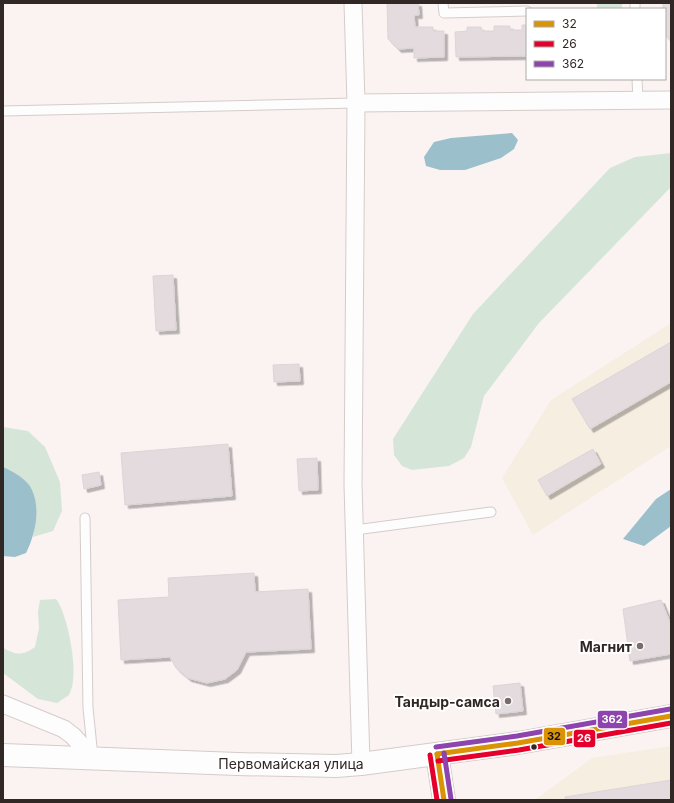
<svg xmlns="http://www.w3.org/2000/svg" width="674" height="803" font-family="Inter,sans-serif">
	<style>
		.industrial { fill: #f7eee2 }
		.green { fill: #d5e6d9 }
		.water { fill: #9cbfcc }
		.building { fill: #e3dbdd; stroke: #dcd5d8; filter: url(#shadow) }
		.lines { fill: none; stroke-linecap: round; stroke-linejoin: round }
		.lane-casing { stroke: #d5ccca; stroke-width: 11 }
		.street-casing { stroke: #d5ccca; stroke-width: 19 }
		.secondary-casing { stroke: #d5ccca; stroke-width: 24 }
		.lane { stroke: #fefdfd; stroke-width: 9 }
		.street { stroke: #fefdfd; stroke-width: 17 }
		.secondary { stroke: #fefdfd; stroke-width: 22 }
		.bus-1-casing { stroke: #fff; stroke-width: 8 }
		.bus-2-casing { stroke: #fff; stroke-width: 8 }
		.bus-3-casing { stroke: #fff; stroke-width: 8 }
		.bus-1 { stroke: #d99305; stroke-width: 5 }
		.bus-2 { stroke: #e4002b; stroke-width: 5 }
		.bus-3 { stroke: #8e44ad; stroke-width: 5 }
		.poi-dot { fill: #776e6c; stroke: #fff; stroke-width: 1.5 }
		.bus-dot { fill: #312724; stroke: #fff; stroke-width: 1.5 }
		.labels { text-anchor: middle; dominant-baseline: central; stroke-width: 4; stroke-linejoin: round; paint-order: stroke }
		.poi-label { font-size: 14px; font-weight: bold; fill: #312724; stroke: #fff; text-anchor: end }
		.street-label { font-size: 14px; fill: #312724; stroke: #fff }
		.line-badge { stroke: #fff; stroke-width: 1.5 }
		.badge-label { font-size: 11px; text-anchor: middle; font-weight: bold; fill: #fff }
		.pale-badge-label { font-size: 11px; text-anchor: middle; font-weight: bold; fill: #111 }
	</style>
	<defs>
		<filter id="shadow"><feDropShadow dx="3.5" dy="3.5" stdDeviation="0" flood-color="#0004"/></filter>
	</defs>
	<rect width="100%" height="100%" fill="#faf3f2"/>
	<g class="industrial">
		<polygon points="671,323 671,446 533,535 502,478 551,400"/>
		<polygon points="671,746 671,800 535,800 592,758"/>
	</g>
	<g class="green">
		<polygon points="597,3 622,3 622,8 597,9"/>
		<polygon points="671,153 671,187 539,323 484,396 471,447 464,458 449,466 412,470 402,466 394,455 393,439 473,314 610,168 635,157"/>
		<path d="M3 427 28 431 45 447 60 482 62 511 53 531 33 537C38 503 39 483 3 467Z"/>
		<path d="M56 599C67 613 76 661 73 680 73 685 71 690 69 695L57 703 38 699 3 673V648C16 655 22 656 35 647L39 628 38 612 40 600Z"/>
	</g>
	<g class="water">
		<polygon points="512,133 518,140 514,149 501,158 465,170 440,170 426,166 424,157 434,142 451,138"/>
		<path d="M3 467C13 471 28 480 32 490 41 510 35 535 26 553L15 557 3 556Z"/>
		<polygon points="671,489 671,526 644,546 623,539 656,499"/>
	</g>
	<g class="building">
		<polygon points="387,3 418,3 419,15 414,15 415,27 433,27 433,31 444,31 444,57 414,58 414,48 398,49 388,39"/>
		<polygon points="663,3 671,3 671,41 665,35 665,9 663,9"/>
		<polygon points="522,25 527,25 527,56 456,57 455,32 467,31 467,27 481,27 482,31 494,31 494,26 510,26 510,30 522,30"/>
		<polygon points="173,275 176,330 156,331 153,276"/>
		<polygon points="671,342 671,382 590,429 572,399"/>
		<polygon points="299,364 300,381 274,382 273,365"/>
		<polygon points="228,444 232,496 125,505 121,453"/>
		<polygon points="593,449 601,464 547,496 538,480"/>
		<polygon points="317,458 318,490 299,491 297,459"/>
		<polygon points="99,472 101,485 84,489 82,475"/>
		<polygon points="254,573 255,592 308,589 311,649 246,652 237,670 225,679 207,683 188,678 176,668 170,657 121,660 118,600 169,597 168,578"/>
		<polygon points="661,600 671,625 671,654 630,661 623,609"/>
		<polygon points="520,683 523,711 496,714 493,686"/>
		<polygon points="671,780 671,800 565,800 565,797"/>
	</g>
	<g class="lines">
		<defs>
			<g id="lane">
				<polyline points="443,3 444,13 527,11"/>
				<polyline points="635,3 635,9"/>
				<polyline points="637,79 638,101"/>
				<polyline points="3,111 356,103"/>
				<polyline points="85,518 88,708 93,757"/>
				<polyline points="355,530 491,512"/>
			</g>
			<g id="street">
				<polyline points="353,3 356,103 353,484 361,764"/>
				<polyline points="356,103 671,100"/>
				<polyline points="3,704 64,729 73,736 93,758"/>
			</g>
			<g id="secondary">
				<polyline points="437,754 444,800"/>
				<polyline points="3,755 237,764 336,766 361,764 518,743 671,716"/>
			</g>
		</defs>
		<use href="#lane" class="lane-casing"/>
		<use href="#street" class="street-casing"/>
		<use href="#secondary" class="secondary-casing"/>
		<use href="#lane" class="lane"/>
		<use href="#street" class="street"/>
		<use href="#secondary" class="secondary"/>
		<defs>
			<g id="bus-1">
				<polyline points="437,754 518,743 671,716"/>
				<polyline points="437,754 444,800"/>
			</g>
			<g id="bus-2">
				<polyline points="430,755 437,800"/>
				<polyline points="438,761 519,750 671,723"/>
			</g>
			<g id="bus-3">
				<polyline points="436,747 517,736 670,709"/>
				<polyline points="444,753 451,799"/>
			</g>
		</defs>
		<use href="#bus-1" class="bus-1-casing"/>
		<use href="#bus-2" class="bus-2-casing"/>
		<use href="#bus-3" class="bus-3-casing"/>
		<use href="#bus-1" class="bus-1"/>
		<use href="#bus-2" class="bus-2"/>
		<use href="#bus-3" class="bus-3"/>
	</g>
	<g class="poi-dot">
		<circle cx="640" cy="646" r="4"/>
		<circle cx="508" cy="701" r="4"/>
	</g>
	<circle class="bus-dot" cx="534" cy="747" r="3.5"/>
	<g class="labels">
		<g class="poi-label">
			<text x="632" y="646">Магнит</text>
			<text x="500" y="701">Тандыр-самса</text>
		</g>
		<g class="street-label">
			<text x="291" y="763">Первомайская улица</text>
		</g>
	</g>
	<g class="line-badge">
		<rect x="597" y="710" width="31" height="19" rx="4" fill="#8e44ad"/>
		<rect x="543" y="727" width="23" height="19" rx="4" fill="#d99305"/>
		<rect x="573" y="729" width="23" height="19" rx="4" fill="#e4002b"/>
	</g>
	<g class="badge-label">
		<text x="612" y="723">362</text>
		<text x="584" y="742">26</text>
	</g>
	<g class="pale-badge-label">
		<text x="554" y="740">32</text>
	</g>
	<rect width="674" height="803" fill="none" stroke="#312724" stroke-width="8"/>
	<rect x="526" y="8" width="140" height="72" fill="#ffffff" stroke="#ada9a7"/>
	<rect x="534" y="21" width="20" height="6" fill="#d99305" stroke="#ada9a7"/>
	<text x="562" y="28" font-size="12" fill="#312724">32</text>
	<rect x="534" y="41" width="20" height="6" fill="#e4002b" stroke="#ada9a7"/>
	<text x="562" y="48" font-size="12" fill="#312724">26</text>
	<rect x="534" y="61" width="20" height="6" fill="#8e44ad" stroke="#ada9a7"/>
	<text x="562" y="68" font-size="12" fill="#312724">362</text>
</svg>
